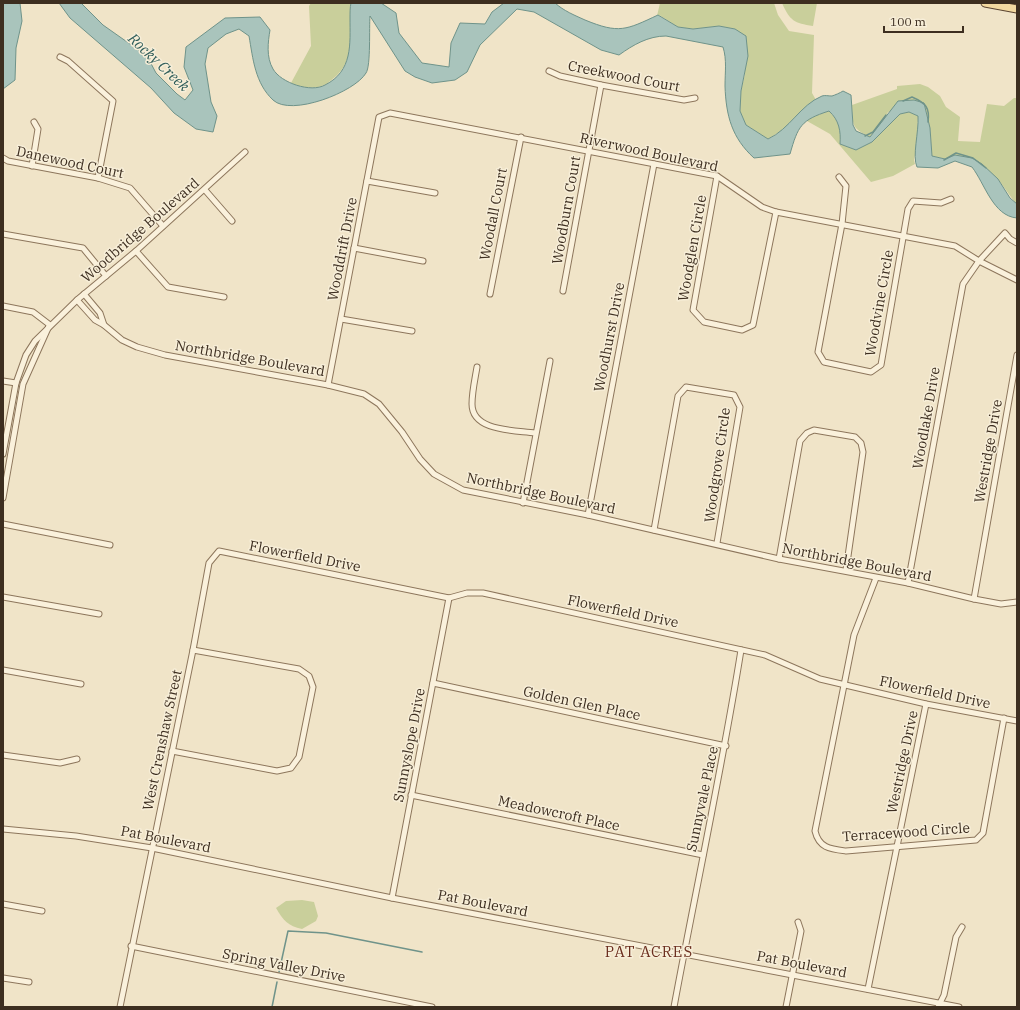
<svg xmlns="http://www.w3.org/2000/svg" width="1020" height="1010" font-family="'IBM Plex Serif',serif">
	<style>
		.green { fill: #c9cf9b }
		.water { fill: #a9c4bc; stroke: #6f938a }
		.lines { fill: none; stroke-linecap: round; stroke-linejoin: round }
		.stream { stroke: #6f938a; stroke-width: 1.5 }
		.minor-casing { stroke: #8d765c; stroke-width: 7 }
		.major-casing { stroke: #5b4430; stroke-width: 9 }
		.minor { stroke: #faf1dc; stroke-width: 5 }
		.major { stroke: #f3d9a0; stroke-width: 7 }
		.labels { text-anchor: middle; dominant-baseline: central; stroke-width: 3; stroke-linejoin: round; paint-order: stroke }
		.street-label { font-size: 14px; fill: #3d2e20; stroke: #f7eed8 }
		.water-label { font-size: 15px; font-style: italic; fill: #2f5d5a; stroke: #f7eed8 }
		.neighbourhood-label { font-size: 15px; letter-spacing: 1px; fill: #6b2e1e; stroke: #f7eed8 }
	</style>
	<rect width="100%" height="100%" fill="#f0e4c8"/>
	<g class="green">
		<path d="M311 3H351C350 7 350 13 350 18 350 45 354 64 329 82 320 90 302 89 291 83L311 46 309 6Z"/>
		<polygon points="660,3 774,3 778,15 789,31 814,35 812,93 816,100 800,112 787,127 768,139 746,125 740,111 741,91 745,74 735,29 719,26 693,29 678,27 659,15 657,16"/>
		<path d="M782 3H817L813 26C794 23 790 21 782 3Z"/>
		<path d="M920 84 928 87 940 96 946 107 960 117 958 141 980 142 987 104 1004 106 1014 98H1017L1016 204 998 179 955 155 945 159 932 156 930 128 924 103 888 112 882 124 870 137C851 128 853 125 852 105L897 89V86Z"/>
		<path d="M829 111C839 121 841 130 840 144L856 150 872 142 900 114 909 112 918 116 917 145 914 160 915 164 893 176 871 182 830 134 807 121 812 117Z"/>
		<path d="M302 900 314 902 318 916 316 921 302 929C288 926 283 920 276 908L286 901Z"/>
	</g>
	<g class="water">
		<polygon points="3,3 20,3 22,21 16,48 15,80 3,89"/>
		<path d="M59 3H81L103 25 147 56 156 73 177 94 185 100 193 90 184 67 186 47 225 18 260 17 270 30C268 42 266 57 273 69 281 83 311 93 325 85 353 71 350 44 350 18 350 13 350 7 351 3H381L396 13 399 33 422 63 449 67 451 43 460 23 485 24 492 12 504 3H555C564 11 574 15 585 20 619 34 626 30 658 15L678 27 693 29 719 26 735 29 746 36 748 56 741 91 740 111 746 125 768 139C790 129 800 105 822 96 825 95 828 96 832 96 835 95 840 93 843 91L851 95 853 125 856 131 870 137 898 101 914 100 924 103 930 128 932 156 945 159 955 155 972 158 982 164 998 179 1010 198 1017 204V218C993 216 985 184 972 167L955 161 938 168 917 167C912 156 919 132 918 116L909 112 900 114 872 142 856 150 840 144C841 131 839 120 829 111 801 120 798 126 790 154L754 158C732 138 726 116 725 86 725 72 727 60 723 47L666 36C648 36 633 45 619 55L601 50 534 12 517 9 480 45 467 72 455 80 432 83 415 77 405 71 370 16C369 27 371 66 366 73 355 92 291 117 273 100 255 83 253 59 249 36L239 29 226 34 208 48 205 64 211 102 217 116 213 132 196 129 174 113 151 88 70 18Z"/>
	</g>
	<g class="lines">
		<g class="stream">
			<path d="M903 101 912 97C926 103 930 108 928 122"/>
			<polyline points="865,136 873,132 886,115"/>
			<polyline points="944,160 956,153 973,158 986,168"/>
			<polyline points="279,972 288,931 326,933 422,952"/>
			<polyline points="272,1007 277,982"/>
		</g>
		<defs>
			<g id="minor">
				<polyline points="60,57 68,61 113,101 98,178"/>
				<polyline points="549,71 560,76 601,85 684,100 695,98"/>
				<polyline points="3,158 8,161 98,178 130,188 163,226"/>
				<polyline points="32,166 38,129 34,122"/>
				<polyline points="717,176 693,310 704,322 742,330 753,325 776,212"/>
				<polyline points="839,177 846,186 842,224 818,352 824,362 871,372 881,365 908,209 913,201 941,203 951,199"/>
				<polyline points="367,181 435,193"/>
				<polyline points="205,190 232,221"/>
				<polyline points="3,234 83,248 106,276"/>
				<polyline points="354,248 423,261"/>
				<polyline points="136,251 168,287 224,297"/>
				<polyline points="563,291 601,85"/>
				<polyline points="84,294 100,313 104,325"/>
				<polyline points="490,294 521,137"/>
				<polyline points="77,300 95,320 104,325 122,340 137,347 165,355 328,385 364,394 379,404 402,432 420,459 434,474 463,490 588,515 779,559 908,583 974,599 1001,604 1017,602"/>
				<polyline points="3,306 33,312 50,325"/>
				<polyline points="341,319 412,331"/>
				<path d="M477 367C475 379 472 392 472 404 472 432 516 430 535 433"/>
				<polyline points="3,381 16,383"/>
				<polyline points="328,385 379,117 390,113 717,176 762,207 776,212 955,246 979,261 1017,280"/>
				<polyline points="3,454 16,383 26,355 35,341 77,300 136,251 245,152"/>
				<polyline points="3,498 23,384 49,326"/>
				<polyline points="523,503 550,361"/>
				<polyline points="588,515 654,164"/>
				<polyline points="3,524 110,545"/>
				<polyline points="654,530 678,396 686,387 734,395 740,407 717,543"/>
				<polyline points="779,559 800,441 807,433 814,430 855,437 861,443 863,452 846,570"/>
				<path d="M876 578 854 635 815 831C819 848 830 849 846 851L976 840 983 833 1004 718"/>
				<polyline points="908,583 963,284 979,261 1005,233 1010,239 1017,243"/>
				<polyline points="3,597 99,614"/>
				<polyline points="974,599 1017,355"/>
				<polyline points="3,670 81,684"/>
				<polyline points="433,683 726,746"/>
				<polyline points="172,751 277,771 291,768 299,757 313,687 309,676 299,669 193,650"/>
				<polyline points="3,755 60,763 77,759"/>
				<polyline points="411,795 703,855"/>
				<polyline points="3,829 76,836 152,848 392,898 959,1007"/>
				<polyline points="392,898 449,598"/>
				<polyline points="3,904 42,911"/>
				<polyline points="131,946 432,1007"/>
				<polyline points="3,978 29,982"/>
				<polyline points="868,989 926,704"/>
				<polyline points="120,1007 193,650 209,563 219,551 449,598 467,593 483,593 765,655 820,679 926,704 1017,721"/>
				<path d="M674 1007C696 888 722 769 741 650"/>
				<polyline points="786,1007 801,931 798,922"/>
				<polyline points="938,1007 944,995 956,937 962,927"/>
			</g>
			<polyline id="major" points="985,3 1017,9"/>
		</defs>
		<use href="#minor" class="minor-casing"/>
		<use href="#major" class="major-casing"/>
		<use href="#minor" class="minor"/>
		<use href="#major" class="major"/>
	</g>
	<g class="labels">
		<g class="street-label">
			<text transform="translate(624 76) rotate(11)">Creekwood Court</text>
			<text transform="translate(649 152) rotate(12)">Riverwood Boulevard</text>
			<text transform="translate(70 162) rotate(12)">Danewood Court</text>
			<text transform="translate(566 210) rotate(-80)">Woodburn Court</text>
			<text transform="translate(493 214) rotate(-79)">Woodall Court</text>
			<text transform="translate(140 230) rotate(-41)">Woodbridge Boulevard</text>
			<text transform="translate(692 248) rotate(-80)">Woodglen Circle</text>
			<text transform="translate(342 249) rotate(-79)">Wooddrift Drive</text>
			<text transform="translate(879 303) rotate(-80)">Woodvine Circle</text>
			<text transform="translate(609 337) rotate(-79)">Woodhurst Drive</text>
			<text transform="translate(250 358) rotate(10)">Northbridge Boulevard</text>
			<text transform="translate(926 418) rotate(-80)">Woodlake Drive</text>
			<text transform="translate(988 451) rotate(-80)">Westridge Drive</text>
			<text transform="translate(717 465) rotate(-82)">Woodgrove Circle</text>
			<text transform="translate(541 493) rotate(12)">Northbridge Boulevard</text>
			<text transform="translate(305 556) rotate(11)">Flowerfield Drive</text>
			<text transform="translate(857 562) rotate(11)">Northbridge Boulevard</text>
			<text transform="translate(623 611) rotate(12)">Flowerfield Drive</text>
			<text transform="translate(935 692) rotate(12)">Flowerfield Drive</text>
			<text transform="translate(582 703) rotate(12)">Golden Glen Place</text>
			<text transform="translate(162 740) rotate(-78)">West Crenshaw Street</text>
			<text transform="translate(409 745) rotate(-79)">Sunnyslope Drive</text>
			<text transform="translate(902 762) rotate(-78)">Westridge Drive</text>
			<text transform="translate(702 799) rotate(-78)">Sunnyvale Place</text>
			<text transform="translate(559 813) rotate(12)">Meadowcroft Place</text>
			<text transform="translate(906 832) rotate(-4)">Terracewood Circle</text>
			<text transform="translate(166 839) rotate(11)">Pat Boulevard</text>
			<text transform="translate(483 903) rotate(11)">Pat Boulevard</text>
			<text transform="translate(802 964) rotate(11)">Pat Boulevard</text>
			<text transform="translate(284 965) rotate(11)">Spring Valley Drive</text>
		</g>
		<g class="water-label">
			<text transform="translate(159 62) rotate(43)">Rocky Creek</text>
		</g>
		<g class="neighbourhood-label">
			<text x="649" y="951">PAT ACRES</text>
		</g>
	</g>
	<rect width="1020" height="1010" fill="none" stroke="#3d2e20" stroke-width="8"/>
	<path d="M884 26v6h79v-6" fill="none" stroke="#3d2e20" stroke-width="2"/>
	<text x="890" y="26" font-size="12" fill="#3d2e20" stroke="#f7eed8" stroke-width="3" paint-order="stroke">100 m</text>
</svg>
